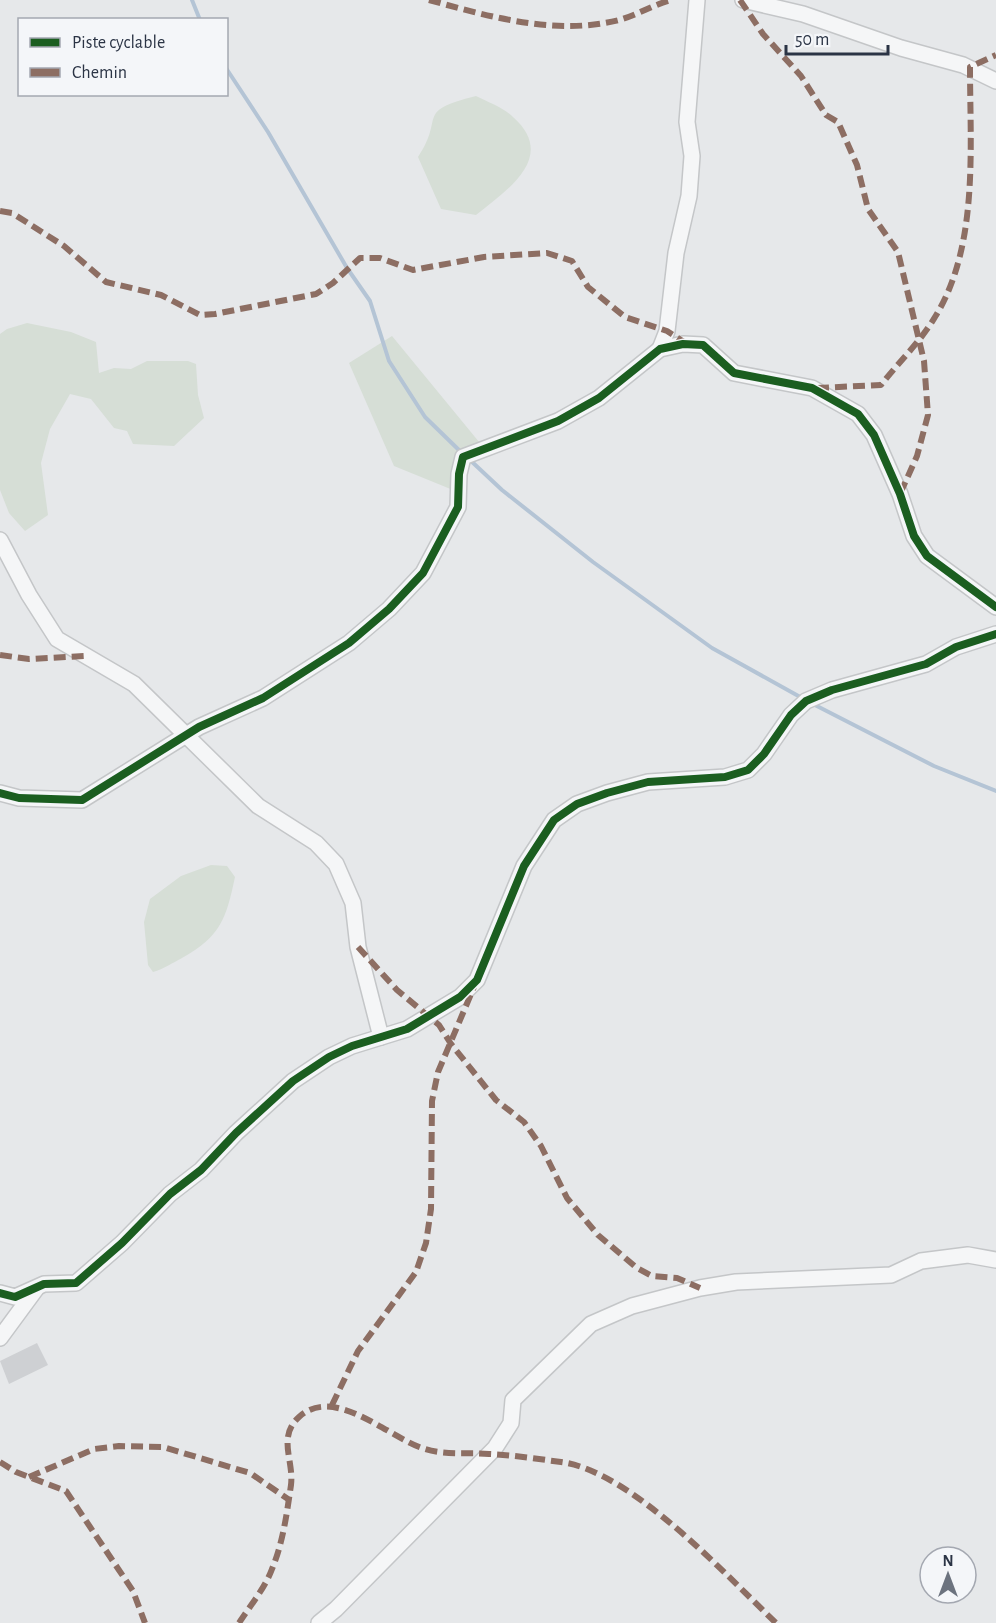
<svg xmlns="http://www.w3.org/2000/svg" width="996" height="1623" font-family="'Alegreya Sans',sans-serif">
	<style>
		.green { fill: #d6ded6 }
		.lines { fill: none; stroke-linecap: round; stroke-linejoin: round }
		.stream { stroke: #b4c4d5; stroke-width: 4 }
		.building { fill: #ced0d3 }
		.minor-casing { stroke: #c4c6c8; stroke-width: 18 }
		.minor { stroke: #f5f6f7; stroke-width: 15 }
		.quiet { stroke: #8d6e63; stroke-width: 6; stroke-dasharray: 12 6; stroke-linecap: butt }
		.cycleway-casing { stroke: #f4f6f9; stroke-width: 11 }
		.cycleway { stroke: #1b5e20; stroke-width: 8 }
	</style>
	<rect width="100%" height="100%" fill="#e6e8ea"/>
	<g class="green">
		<path d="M476 96C488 102 504 108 513 117 558 157 507 190 476 215L441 209 418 157C446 116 413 112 476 96Z"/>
		<polygon points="27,323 71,332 96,342 99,373 114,368 131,369 147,361 188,361 196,364 198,395 204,418 174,446 133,444 127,431 114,428 91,399 70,394 50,429 41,463 48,515 25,531 9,513 0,490 0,334 7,329"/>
		<polygon points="392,336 484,448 463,457 453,490 394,466 349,363"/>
		<path d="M211 865 227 866 235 877C226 919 221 936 182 958 172 963 164 969 153 972L148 965 144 922 150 899 181 876Z"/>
	</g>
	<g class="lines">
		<g class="stream">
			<polyline points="192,0 200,20"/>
			<polyline points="226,68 268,132 347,268 370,301 389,361 425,417 462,453"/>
			<polyline points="470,460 502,490 593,562 712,648 802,698"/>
			<polyline points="811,703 934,766 996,791"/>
		</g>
	</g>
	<polygon class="building" points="37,1343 48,1365 9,1384 0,1361"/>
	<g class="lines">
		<defs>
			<g id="minor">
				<polyline points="743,0 803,14 901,48 963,65 996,81"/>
				<polyline points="660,349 667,331 676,253 689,196 692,156 687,122 697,0"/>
				<polyline points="0,540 29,595 57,639 134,684 258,806 316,843 336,864 353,903 358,947 381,1037"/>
				<polyline points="0,793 19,798 82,800 199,727 263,698 349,643 389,609 423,573 458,507 459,474 463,457 558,421 599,398 660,349 683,344 703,345 734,373 812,388 858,414 874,435 900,494 914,536 927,556 996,607"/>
				<polyline points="0,1293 15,1297 44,1284 76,1283 122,1243 170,1194 201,1170 236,1133 293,1081 329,1057 352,1046 407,1029 460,997 477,980 524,866 554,820 577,804 607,793 648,782 725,777 748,770 764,754 791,715 806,701 832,690 926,664 956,647 996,634"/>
				<polyline points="0,1338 36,1289"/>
				<polyline points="319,1623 336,1609 495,1448 511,1423 513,1400 591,1324 632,1306 700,1288 736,1282 891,1275 921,1261 968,1255 996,1260"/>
			</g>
		</defs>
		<use href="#minor" class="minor-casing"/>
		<use href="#minor" class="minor"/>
		<g class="quiet">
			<path d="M429 0C491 17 556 36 619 20 637 15 653 5 671 0"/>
			<polyline points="740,0 763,34 801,76 826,115 838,122 857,165 868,209 898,252 924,361 928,415 917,456 900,494"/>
			<polyline points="0,211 12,213 64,246 106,282 161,295 200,315 215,314 316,294 333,283 360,258 380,258 413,270 484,257 547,253 572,261 588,287 625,317 667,331 687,344"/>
			<path d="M817 388 881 385C898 363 921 341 935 317 979 246 970 148 970 67L996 55"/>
			<polyline points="0,655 29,659 85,656"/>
			<polyline points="358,947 397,990 439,1025 451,1044 496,1100 524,1122 541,1146 567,1198 598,1235 637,1268 652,1276 677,1278 700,1288"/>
			<polyline points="332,1405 358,1351 416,1272 426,1243 431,1209 432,1101 438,1072 474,987"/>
			<polyline points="0,1462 16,1472 66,1491 133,1591 145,1623"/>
			<polyline points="29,1477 94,1449 119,1446 163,1447 250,1473 288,1499"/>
			<path d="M239 1623C250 1606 265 1588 272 1569 283 1543 287 1512 291 1485 294 1460 277 1437 299 1417 334 1385 387 1436 422 1448 445 1456 466 1452 489 1454 513 1455 538 1459 561 1462 631 1471 726 1575 776 1623"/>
		</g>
		<defs>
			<g id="cycleway">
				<polyline points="0,793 19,798 82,800 199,727 263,698 349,643 389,609 423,573 458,507 459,474 463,457 558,421 599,398 660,349 683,344 703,345 734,373 812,388 858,414 874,435 900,494 914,536 927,556 996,607"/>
				<polyline points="0,1293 15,1297 44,1284 76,1283 122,1243 170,1194 201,1170 236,1133 293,1081 329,1057 352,1046 407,1029 460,997 477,980 524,866 554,820 577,804 607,793 648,782 725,777 748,770 764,754 791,715 806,701 832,690 926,664 956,647 996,634"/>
			</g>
		</defs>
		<use href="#cycleway" class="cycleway-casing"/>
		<use href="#cycleway" class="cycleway"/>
	</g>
	<rect x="18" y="18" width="210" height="78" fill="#f4f6f9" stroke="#a4a8b1" stroke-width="1.5"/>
	<rect x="30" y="38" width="30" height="9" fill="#1b5e20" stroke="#a4a8b1" stroke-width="1.5"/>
	<text x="72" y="48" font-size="18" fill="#2b3445">Piste cyclable</text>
	<rect x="30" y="68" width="30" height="9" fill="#8d6e63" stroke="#a4a8b1" stroke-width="1.5"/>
	<text x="72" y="78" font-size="18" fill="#2b3445">Chemin</text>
	<g transform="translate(948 1575)"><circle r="28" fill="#f4f6f9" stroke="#a4a8b1" stroke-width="1.5"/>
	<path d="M0-4.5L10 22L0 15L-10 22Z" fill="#6c737f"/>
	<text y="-9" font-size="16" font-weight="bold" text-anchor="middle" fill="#2b3445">N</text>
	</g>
	<path d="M786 45v9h102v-9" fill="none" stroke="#2b3445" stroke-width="3"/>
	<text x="795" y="45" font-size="18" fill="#2b3445" stroke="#f4f6f9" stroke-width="4.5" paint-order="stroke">50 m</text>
</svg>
